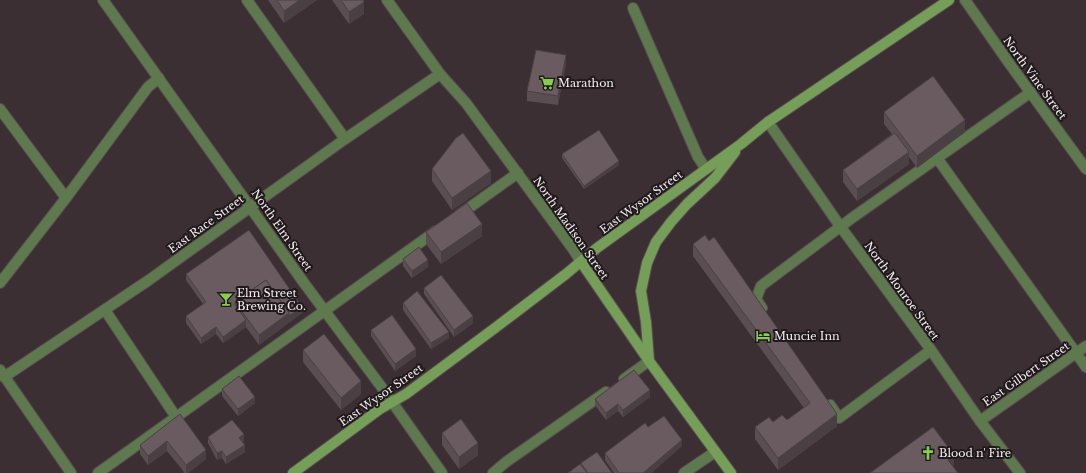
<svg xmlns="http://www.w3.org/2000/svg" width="1086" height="473" font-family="'Libre Baskerville',serif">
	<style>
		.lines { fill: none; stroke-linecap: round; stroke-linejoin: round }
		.lane-casing { stroke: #5a4e52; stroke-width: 12 }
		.street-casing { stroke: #5a4e52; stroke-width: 12 }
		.secondary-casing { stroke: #5a4e52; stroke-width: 12 }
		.lane { stroke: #5e794e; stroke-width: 10 }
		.street { stroke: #5e794e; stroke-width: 10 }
		.secondary { stroke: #759f59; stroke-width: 10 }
		.wall { fill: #5b4e53 }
		.shaded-wall { fill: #4a4043 }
		.building { fill: #6a5b60; stroke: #4a4043 }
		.labels { text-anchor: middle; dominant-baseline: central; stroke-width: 4; stroke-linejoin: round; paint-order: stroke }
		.street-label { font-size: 11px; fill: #f7eef1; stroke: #1f191b }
		.poi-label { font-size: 11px; fill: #f7eef1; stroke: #1f191b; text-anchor: start }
	</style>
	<rect width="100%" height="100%" fill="#3c2f34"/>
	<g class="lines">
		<defs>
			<g id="lane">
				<polyline points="247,0 345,139"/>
				<polyline points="633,8 698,157 706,169"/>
				<polyline points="0,109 66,198"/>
				<polyline points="937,158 1086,367"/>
				<polyline points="459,215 518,173"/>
				<polyline points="0,283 66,198 148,87 159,78"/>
				<polyline points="762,308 756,299 761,286 852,218 1031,92"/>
				<polyline points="105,310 176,417"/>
				<polyline points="624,379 649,361"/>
				<polyline points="830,405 839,418 931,350"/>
				<polyline points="98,473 436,231"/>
				<polyline points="493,473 506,462 606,392"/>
			</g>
			<g id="street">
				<polyline points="103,0 304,283 383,389 442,473"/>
				<polyline points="387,0 440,74 466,103 573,249 581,262"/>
				<polyline points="965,0 1009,63 1086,169"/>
				<polyline points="768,122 840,226 931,350 980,421 1020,473"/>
				<polyline points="0,370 71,473"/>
				<polyline points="4,377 149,280 345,139 440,74"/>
				<polyline points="980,421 1086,346"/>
				<polyline points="684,473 715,452"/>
			</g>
			<g id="secondary">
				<polyline points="581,262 592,278 649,361 731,473"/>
				<polyline points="649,361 646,322 641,291 647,263 656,242 671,222 687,204 715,178 735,152"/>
				<polyline points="293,473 380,409 406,394 495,328 566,274 597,248 741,144 768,122 949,0"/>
			</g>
		</defs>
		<use href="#lane" class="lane-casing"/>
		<use href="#street" class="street-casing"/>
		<use href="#secondary" class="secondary-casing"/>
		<use href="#lane" class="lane"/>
		<use href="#street" class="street"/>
		<use href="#secondary" class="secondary"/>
	</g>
	<g class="wall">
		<polygon points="268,0 317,0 284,23"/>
		<polygon points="332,0 363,0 364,14 349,24"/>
		<polygon points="566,64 558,105 527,101 527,91"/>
		<polygon points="884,112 965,132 917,168 909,157 909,164 857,201 843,182 843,170 892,134 884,124"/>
		<polygon points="562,154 619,165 584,189 562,158"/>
		<polygon points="432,169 491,183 452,210 432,181"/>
		<polygon points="426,232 482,236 441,264 426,244"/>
		<polygon points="693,244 837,426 778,470 755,439 755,427 773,422 787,420 804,408 693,256"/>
		<polygon points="403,259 428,267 412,278 403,266"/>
		<polygon points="186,274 302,313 259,345 246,327 223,343 216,334 201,344 186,323 186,316 203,304 186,280"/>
		<polygon points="424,288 473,323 454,337 424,294"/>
		<polygon points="403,303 449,338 431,349 403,310"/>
		<polygon points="371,330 416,356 395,371 371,336"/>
		<polygon points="303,350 361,394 341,410 303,362"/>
		<polygon points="222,389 255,403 238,416 222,396"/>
		<polygon points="650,397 623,417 618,411 606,420 595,405 595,399"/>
		<polygon points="180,414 206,459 188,473 183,473 184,472 167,451 148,465 140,454 140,445"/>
		<polygon points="648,427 682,446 651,473 614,473 605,460 605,453"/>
		<polygon points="442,433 478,455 459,469 442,445"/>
		<polygon points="208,437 244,440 243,442 245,452 226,464 222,458 217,460 208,443"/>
		<polygon points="581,463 612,473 568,473 581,466"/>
	</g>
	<g class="shaded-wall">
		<polygon points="300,0 317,0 284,23 284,11"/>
		<polygon points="364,2 364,14 349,24 349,12"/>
		<polygon points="566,55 566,64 558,105 558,96"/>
		<polygon points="965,120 965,132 917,168 917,156"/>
		<polygon points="909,152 909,164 857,201 857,189"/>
		<polygon points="619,161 619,165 584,189 584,186"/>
		<polygon points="491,171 491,183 452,210 452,198"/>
		<polygon points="482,224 482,236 441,264 441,252"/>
		<polygon points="428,260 428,267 412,278 412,271"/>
		<polygon points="302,307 302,313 259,345 259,335 289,313"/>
		<polygon points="473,316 473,323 454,337 454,330"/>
		<polygon points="246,320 246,327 223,343 223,337"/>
		<polygon points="216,327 216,334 201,344 201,338"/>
		<polygon points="449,332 449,338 431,349 431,343"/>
		<polygon points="416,349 416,356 395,371 395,364"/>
		<polygon points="361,381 361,394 341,410 341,398"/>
		<polygon points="650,390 650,397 623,417 623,410"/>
		<polygon points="255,397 255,403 238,416 238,409"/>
		<polygon points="618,404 618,411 606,420 606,413"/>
		<polygon points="837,414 837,426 778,470 778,458"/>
		<polygon points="244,434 244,440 239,445 239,438"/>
		<polygon points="682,440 682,446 651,473 643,473"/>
		<polygon points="167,441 167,451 148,465 148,456"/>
		<polygon points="478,443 478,455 459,469 459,457"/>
		<polygon points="245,445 245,452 226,464 226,457"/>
		<polygon points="206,450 206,459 188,473 186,473 186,465"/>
		<polygon points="222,451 222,458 217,460 217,453"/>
		<polygon points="954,455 954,467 948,460"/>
	</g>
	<g class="building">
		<polygon points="277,0 300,0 284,11"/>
		<polygon points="341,0 363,0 364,2 349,12"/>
		<polygon points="536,50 566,55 558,96 527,91"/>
		<polygon points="933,76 965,120 917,156 884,112"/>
		<polygon points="599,130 619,161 584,186 562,154"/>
		<polygon points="463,133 491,171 452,198 432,169 456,138"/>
		<polygon points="895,133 909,152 857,189 843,170"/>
		<polygon points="467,203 482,224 441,252 426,232"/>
		<polygon points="249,230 302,307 289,316 289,313 266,280 235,302 235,305 246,320 223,337 216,327 201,338 186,316 206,302 186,274"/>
		<polygon points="705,235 709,241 714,237 837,414 778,458 755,427 769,417 773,422 782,415 787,420 810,403 693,244"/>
		<polygon points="419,247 428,260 412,271 403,259"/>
		<polygon points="441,275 473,316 454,330 424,288"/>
		<polygon points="266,280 289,313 259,335 235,302"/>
		<polygon points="417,291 449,332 431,343 403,303"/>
		<polygon points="392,315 416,349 395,364 371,330"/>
		<polygon points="324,334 361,381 341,398 303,350"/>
		<polygon points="634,370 650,390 623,410 618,404 606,413 595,399"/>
		<polygon points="239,376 255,397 238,409 222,389"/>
		<polygon points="180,414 206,450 186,465 167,441 148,456 140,445"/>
		<polygon points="664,416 682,440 643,473 619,473 605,453 645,423 648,427"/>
		<polygon points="461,419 478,443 459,457 442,433"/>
		<polygon points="232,420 244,434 239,438 245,445 226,457 222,451 217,453 208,437"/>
		<polygon points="933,427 954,455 948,460 958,473 870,473"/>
		<polygon points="597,452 612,473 588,473 581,463"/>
		<polygon points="580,464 587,473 568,473"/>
	</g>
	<defs>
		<symbol id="supermarket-bare" viewBox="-9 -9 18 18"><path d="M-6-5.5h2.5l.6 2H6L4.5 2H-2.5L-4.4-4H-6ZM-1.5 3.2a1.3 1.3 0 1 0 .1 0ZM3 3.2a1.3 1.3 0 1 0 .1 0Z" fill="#85cf4c" stroke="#1f191b" stroke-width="2.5" paint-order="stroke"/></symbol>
		<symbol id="bar-bare" viewBox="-9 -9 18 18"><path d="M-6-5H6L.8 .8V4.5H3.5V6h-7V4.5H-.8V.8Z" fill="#85cf4c" stroke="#1f191b" stroke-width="2.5" paint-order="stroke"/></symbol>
		<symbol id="hotel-bare" viewBox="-9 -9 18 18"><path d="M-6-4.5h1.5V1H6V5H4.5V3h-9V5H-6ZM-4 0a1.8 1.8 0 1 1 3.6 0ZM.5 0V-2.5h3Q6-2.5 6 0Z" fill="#85cf4c" stroke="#1f191b" stroke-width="2.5" paint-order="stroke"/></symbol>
		<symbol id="church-bare" viewBox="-9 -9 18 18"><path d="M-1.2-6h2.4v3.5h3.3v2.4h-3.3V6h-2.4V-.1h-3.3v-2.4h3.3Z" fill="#85cf4c" stroke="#1f191b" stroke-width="2.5" paint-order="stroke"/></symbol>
	</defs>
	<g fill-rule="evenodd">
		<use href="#supermarket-bare" x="537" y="73" width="20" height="20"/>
		<use href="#bar-bare" x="216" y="289" width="20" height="20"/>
		<use href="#hotel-bare" x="753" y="326" width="20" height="20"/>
		<use href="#church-bare" x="918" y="443" width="20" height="20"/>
	</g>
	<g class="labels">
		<g class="street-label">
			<text transform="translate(1035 78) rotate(54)">North Vine Street</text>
			<text transform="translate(641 202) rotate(-36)">East Wysor Street</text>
			<text transform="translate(206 224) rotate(-36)">East Race Street</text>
			<text transform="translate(571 228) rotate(55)">North Madison Street</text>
			<text transform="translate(282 230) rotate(55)">North Elm Street</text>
			<text transform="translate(902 291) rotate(54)">North Monroe Street</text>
			<text transform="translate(1026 374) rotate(-35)">East Gilbert Street</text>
			<text transform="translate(381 395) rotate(-35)">East Wysor Street</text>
		</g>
		<g class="poi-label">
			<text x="558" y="83">Marathon</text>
			<text x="237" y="293">Elm Street<tspan x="237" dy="13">Brewing Co.</tspan></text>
			<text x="774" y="336">Muncie Inn</text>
			<text x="939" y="453">Blood n' Fire</text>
		</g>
	</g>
</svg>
